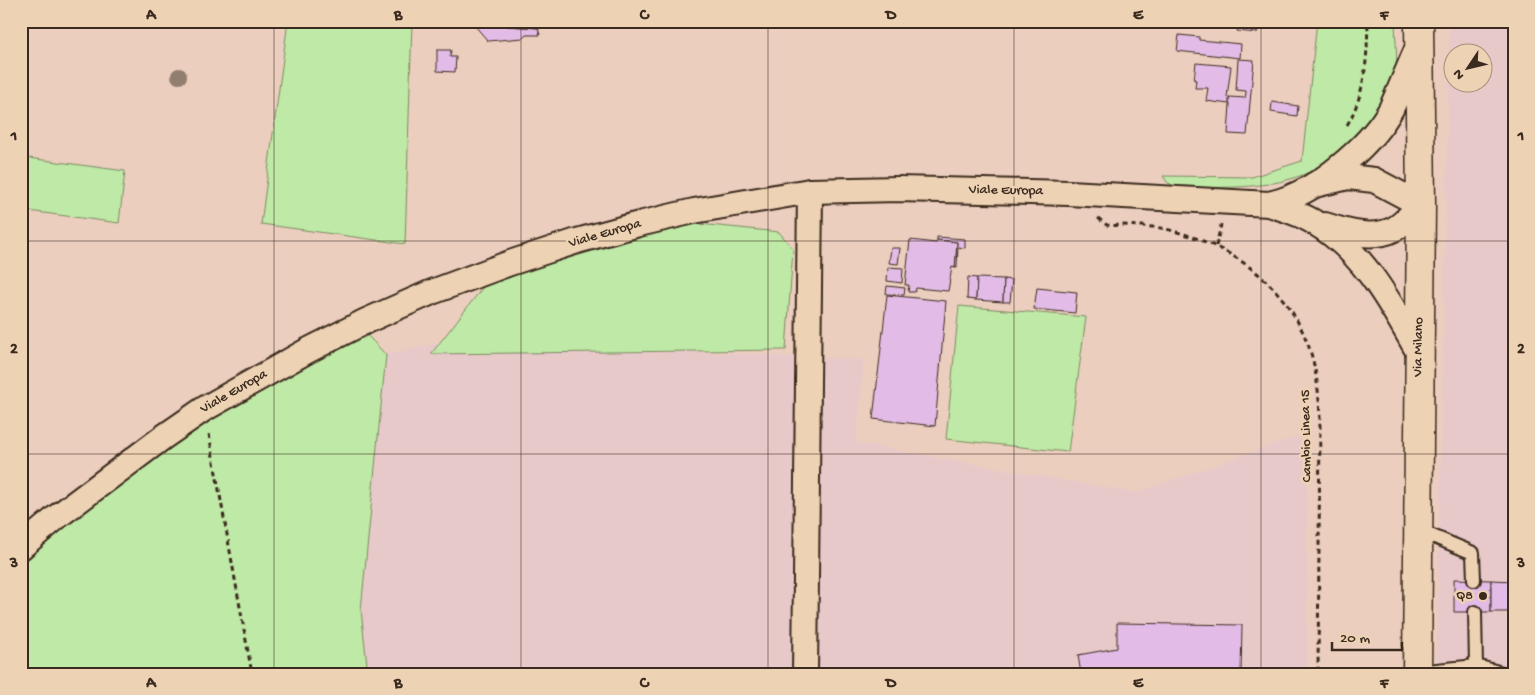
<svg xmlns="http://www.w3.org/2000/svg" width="1535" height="695" font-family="'Gochi Hand',sans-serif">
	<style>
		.built { fill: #e8c9ca; fill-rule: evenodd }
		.green { fill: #bee9a6; stroke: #7c8a62 }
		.building { fill: #e2bce6; stroke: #3b2a1e }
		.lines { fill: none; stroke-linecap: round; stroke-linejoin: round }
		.lane-casing { stroke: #3b2a1e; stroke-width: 16 }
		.street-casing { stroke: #3b2a1e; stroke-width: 28 }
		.primary-casing { stroke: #3b2a1e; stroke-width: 31 }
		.path { stroke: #3b2a1e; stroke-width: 3; stroke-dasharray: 5 4; stroke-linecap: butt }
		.lane { stroke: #edd2b4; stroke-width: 12 }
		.street { stroke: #edd2b4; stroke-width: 24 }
		.primary { stroke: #edd2b4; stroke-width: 28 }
		.tree { fill: #917e6e }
		.grid { fill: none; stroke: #3b2a1e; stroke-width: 1; stroke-opacity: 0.55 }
		.poi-dot { fill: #3b2a1e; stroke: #edd2b4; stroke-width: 2 }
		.labels { text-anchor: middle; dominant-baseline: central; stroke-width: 5; stroke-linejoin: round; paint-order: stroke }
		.street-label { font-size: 14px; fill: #3b2a1e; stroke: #edd2b4 }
		.poi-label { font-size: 14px; fill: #3b2a1e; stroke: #edd2b4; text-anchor: end }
		.neatline { fill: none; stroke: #3b2a1e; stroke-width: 2 }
		.grid-label { font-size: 16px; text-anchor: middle; font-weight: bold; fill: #3b2a1e }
	</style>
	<rect width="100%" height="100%" fill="#ebcebe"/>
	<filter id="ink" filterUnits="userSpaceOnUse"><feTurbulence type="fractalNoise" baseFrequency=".02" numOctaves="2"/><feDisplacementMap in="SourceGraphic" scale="10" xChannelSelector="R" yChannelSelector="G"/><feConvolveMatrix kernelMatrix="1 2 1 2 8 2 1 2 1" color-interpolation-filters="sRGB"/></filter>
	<g filter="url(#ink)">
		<g class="built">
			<path d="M1450 21H1514V674H1436ZM1452 52H1482V82H1452Z"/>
			<polygon points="457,339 864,360 856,443 1135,493 1307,433 1307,674 365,674 355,605 375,357"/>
		</g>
		<g class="green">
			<polygon points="288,21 412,21 405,244 261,224"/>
			<path d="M1317 21H1395C1395 39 1399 61 1394 78 1389 96 1377 113 1366 127 1314 192 1251 188 1175 187L1167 182 1163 176 1252 177 1302 161Z"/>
			<polygon points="21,157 125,171 119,223 21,210"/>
			<polygon points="689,223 779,232 793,249 786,350 431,354 487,282"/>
			<polygon points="959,306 1086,317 1068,452 946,439"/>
			<polygon points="367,335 386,355 361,610 368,674 21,674 21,566 64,526 217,410"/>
		</g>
		<g class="building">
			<polygon points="475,21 507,21 507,26 538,28 540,35 526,35 523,38 488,41 475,26"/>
			<polygon points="507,21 542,21 541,28 507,26"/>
			<polygon points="1239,22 1259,24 1257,33 1237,31"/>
			<polygon points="1179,35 1199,37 1199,40 1241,44 1240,58 1177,51"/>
			<polygon points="437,50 451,50 450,57 456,57 455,72 437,71"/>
			<polygon points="1238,59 1254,60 1247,135 1228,134 1230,104 1229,104 1229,97 1245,98 1246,93 1246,91 1236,90"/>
			<polygon points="1196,63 1231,66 1227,97 1229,97 1229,104 1206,101 1208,88 1195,88 1196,80 1194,80"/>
			<polygon points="1272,102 1298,106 1297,116 1271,112"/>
			<polygon points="937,237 965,239 965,248 958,247 957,268 955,268 957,242 937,240"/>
			<polygon points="910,240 936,243 937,240 957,242 955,268 952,267 948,291 916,288 915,292 908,292 909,285 905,285"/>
			<polygon points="891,248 900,248 898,264 889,263"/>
			<polygon points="888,267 903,268 902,283 887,281"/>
			<polygon points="968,277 977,278 976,300 967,299"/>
			<polygon points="977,278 1004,279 1003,302 976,300"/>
			<polygon points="1004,279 1012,280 1010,302 1003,302"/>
			<polygon points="887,286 905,288 904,295 886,294"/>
			<polygon points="1037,288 1077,292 1075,313 1034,309"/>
			<polygon points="887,295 946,301 935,426 873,419"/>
			<polygon points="1454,579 1491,580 1491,612 1454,612"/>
			<polygon points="1491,580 1514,581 1514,612 1491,612"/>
			<polygon points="1117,623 1242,625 1241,674 1081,674 1078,655 1117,648"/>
		</g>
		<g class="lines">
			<defs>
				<g id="lane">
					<polyline points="1418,530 1473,553 1474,580"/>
					<polyline points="1475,612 1476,666"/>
					<polyline points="1417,672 1476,666 1506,674"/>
				</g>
				<g id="street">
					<path d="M1314 185 1348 177 1374 180 1421 205C1413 212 1404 224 1394 229 1373 240 1346 232 1325 225"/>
					<path d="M1269 204C1277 202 1284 200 1291 197 1326 183 1373 142 1391 109 1401 88 1409 66 1419 45"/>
					<path d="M21 547 58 516 162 438 204 409 307 351 366 321 432 292 510 263 577 241 639 224 694 211 810 191 898 189 1069 193 1269 204C1284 209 1299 213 1312 221 1363 250 1391 304 1419 353"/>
					<polyline points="805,674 810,191"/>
				</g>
				<polyline id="primary" points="1417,674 1421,205 1419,21"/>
			</defs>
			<use href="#lane" class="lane-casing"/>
			<use href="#street" class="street-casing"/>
			<use href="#primary" class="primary-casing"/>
			<g class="path">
				<path d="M1347 125C1366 93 1367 57 1368 21"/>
				<path d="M1098 218C1101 220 1104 224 1107 225 1112 226 1118 225 1123 225 1136 226 1148 226 1161 228 1222 241 1280 277 1305 337 1316 362 1319 391 1320 419L1318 674"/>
				<polyline points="1216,246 1221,225"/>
				<polyline points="209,434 252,674"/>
			</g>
			<use href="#lane" class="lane"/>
			<use href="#street" class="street"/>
			<use href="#primary" class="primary"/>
		</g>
		<circle class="tree" cx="179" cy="76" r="8"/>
	</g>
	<path class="grid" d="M274 21V674M521 21V674M768 21V674M1014 21V674M1261 21V674M21 241H1514M21 454H1514"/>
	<circle class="poi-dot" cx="1483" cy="596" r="5"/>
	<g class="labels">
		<g class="street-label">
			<text transform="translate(1006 191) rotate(1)">Viale Europa</text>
			<text transform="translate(605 234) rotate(-16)">Viale Europa</text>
			<text transform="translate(1419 347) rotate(-89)">Via Milano</text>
			<text transform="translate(234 392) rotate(-30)">Viale Europa</text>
			<text transform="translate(1307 436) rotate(-91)">Cambio Linea 15</text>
		</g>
		<g class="poi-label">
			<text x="1473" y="596">Q8</text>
		</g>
	</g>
	<rect width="1535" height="695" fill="none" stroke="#edd2b4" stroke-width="55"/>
	<g transform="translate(1468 68) rotate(235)"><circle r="24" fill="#edd2b4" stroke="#a68f78"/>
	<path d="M0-4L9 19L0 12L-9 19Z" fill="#3b2a1e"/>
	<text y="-8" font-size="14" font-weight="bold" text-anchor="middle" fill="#3b2a1e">N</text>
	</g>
	<path d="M1332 642v8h70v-8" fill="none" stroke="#3b2a1e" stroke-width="2.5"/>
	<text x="1340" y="642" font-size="15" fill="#3b2a1e" stroke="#edd2b4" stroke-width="4" paint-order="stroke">20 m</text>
	<rect x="28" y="28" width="1480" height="640" class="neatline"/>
	<g class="grid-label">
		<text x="151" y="19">A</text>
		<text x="398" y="19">B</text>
		<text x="644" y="19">C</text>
		<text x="891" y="19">D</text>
		<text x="1138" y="19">E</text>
		<text x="1384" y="19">F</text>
		<text x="14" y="140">1</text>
		<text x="1521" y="140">1</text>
		<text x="14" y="353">2</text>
		<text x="1521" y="353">2</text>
		<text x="14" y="567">3</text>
		<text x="1521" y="567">3</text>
		<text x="151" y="687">A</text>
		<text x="398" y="687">B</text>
		<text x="644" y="687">C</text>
		<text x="891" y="687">D</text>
		<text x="1138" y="687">E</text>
		<text x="1384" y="687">F</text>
	</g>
</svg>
